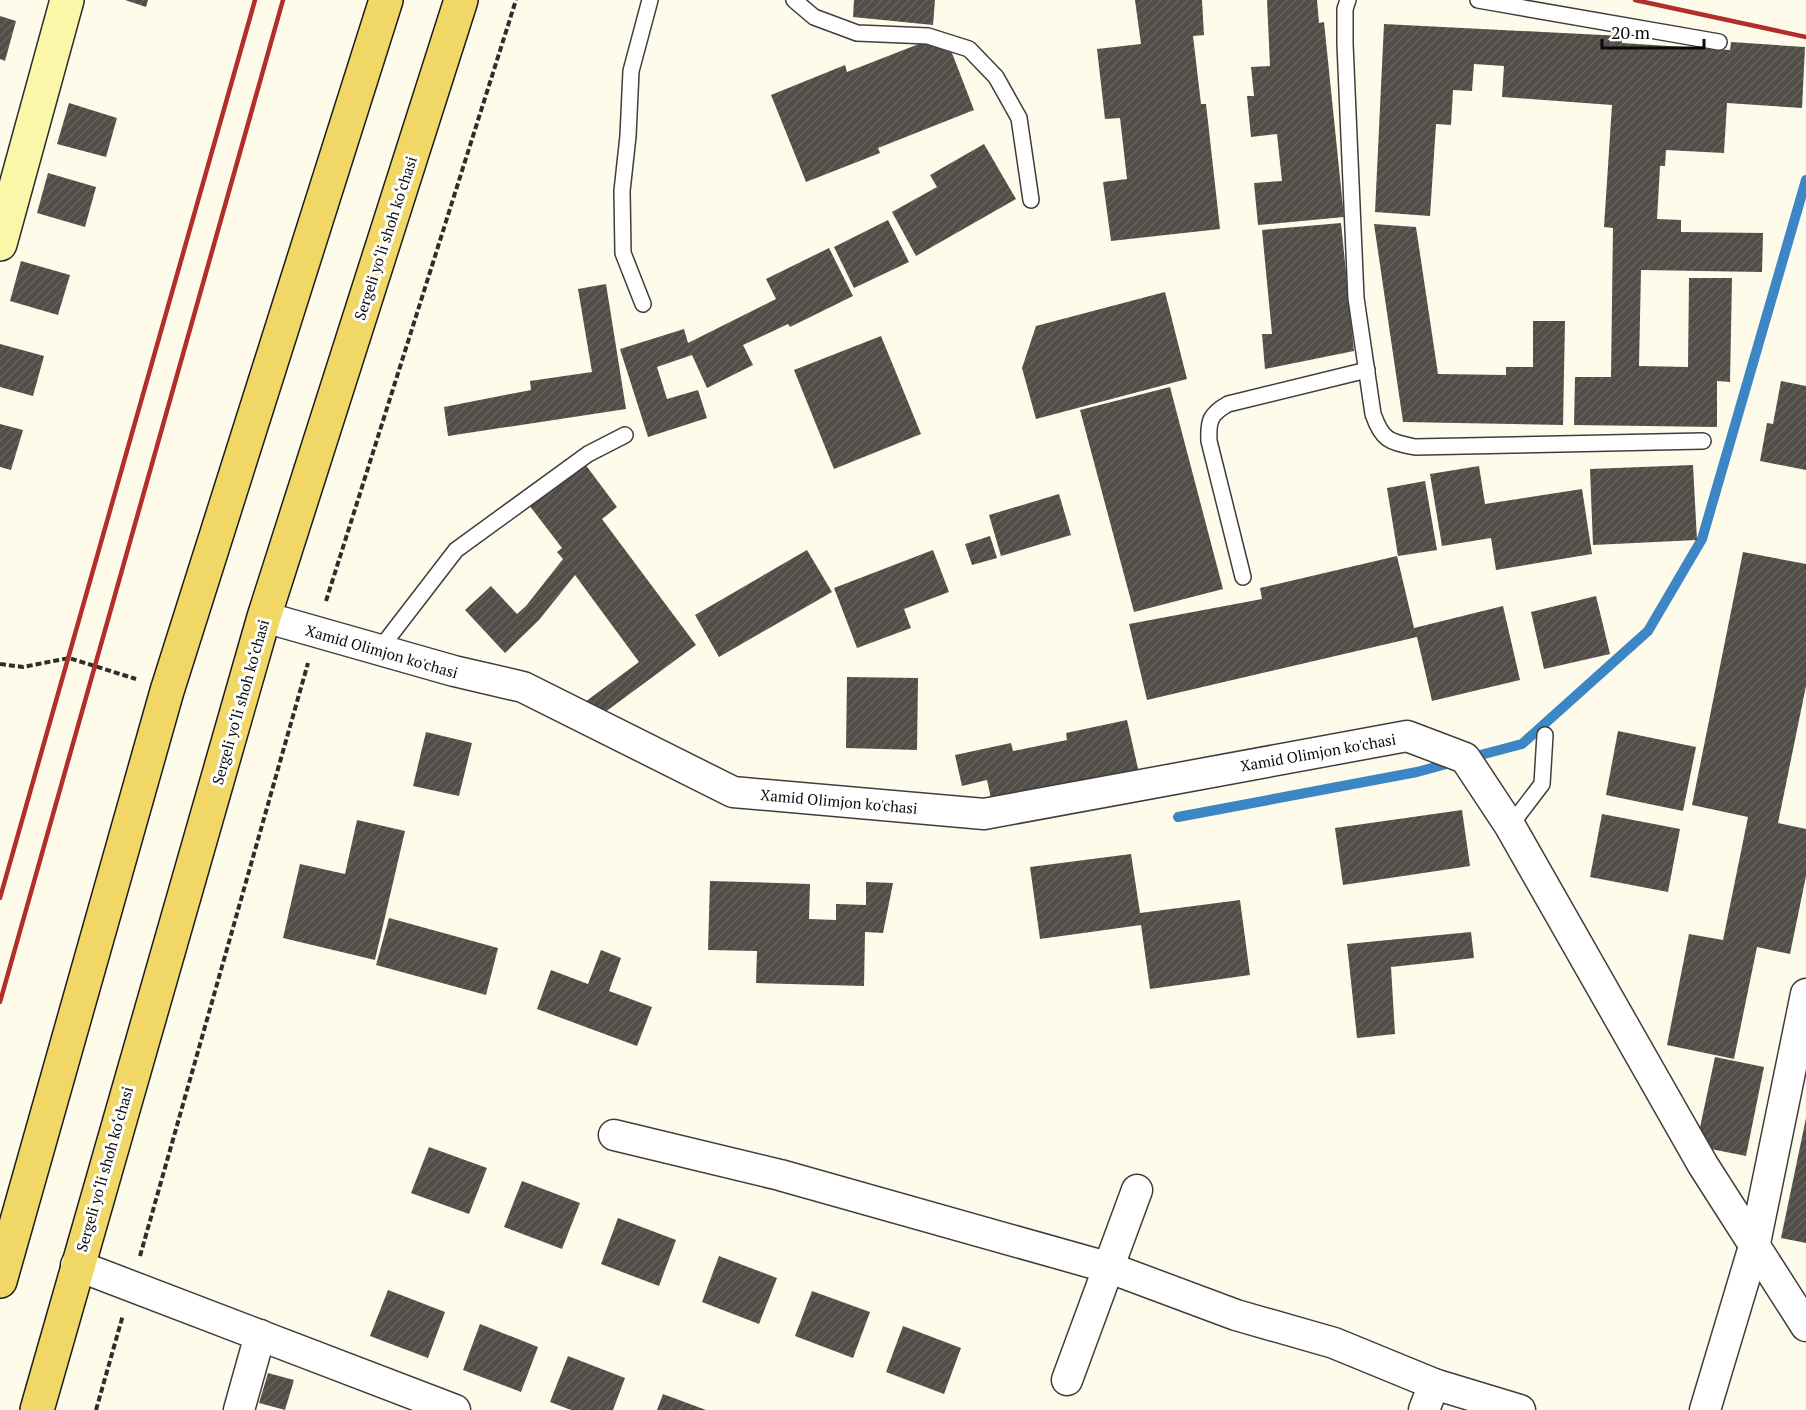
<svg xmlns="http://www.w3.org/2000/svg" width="1806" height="1410" font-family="'PT Serif',serif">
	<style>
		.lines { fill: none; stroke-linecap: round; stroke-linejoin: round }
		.stream { stroke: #3c86c5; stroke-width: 10 }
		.building { fill: url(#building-hatch) }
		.lane-casing { stroke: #3e3e3e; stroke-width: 18 }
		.street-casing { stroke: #3e3e3e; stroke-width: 33 }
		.secondary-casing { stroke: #2d2d2d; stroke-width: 36 }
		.primary-casing { stroke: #1c1c1c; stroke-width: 36 }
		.path { stroke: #2d2d2d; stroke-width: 4; stroke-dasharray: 6 3; stroke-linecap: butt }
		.lane { stroke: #fff; stroke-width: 15 }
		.street { stroke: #fff; stroke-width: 30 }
		.secondary { stroke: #fbf7a8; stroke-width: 33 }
		.primary { stroke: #f1d866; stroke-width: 33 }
		.rail { stroke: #b22e2b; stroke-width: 4.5 }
		.labels { text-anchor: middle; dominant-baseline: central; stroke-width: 6; stroke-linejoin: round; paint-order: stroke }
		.street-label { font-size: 15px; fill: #0b0b0b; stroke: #fff }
	</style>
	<defs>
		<pattern id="building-hatch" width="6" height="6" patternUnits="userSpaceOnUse" patternTransform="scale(1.5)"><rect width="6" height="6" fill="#534d48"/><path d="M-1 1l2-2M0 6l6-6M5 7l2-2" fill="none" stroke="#67625e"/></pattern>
	</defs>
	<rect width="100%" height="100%" fill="#fefbea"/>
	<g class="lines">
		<g class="stream">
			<polyline points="1469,758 1522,744 1648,631 1702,539 1806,180"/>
			<polyline points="1178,817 1417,772 1454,762"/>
		</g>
	</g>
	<g class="building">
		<polygon points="125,0 148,0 146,7"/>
		<polygon points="854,0 935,0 933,25 853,17"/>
		<polygon points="1135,0 1202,0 1204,35 1193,36 1201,104 1206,104 1220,229 1111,241 1103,182 1127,179 1120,118 1105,119 1097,49 1141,44"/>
		<polygon points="1267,0 1317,0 1319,23 1324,22 1344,217 1258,225 1254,183 1282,181 1277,134 1251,137 1247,96 1254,96 1251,67 1270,66"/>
		<polygon points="0,16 16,21 5,61 0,59"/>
		<polygon points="1384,24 1622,36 1622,43 1730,50 1731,42 1805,47 1802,108 1727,103 1724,153 1666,150 1665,166 1660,166 1657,219 1681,220 1681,232 1763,233 1762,272 1641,270 1639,366 1688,367 1689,278 1732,278 1730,382 1717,381 1717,427 1574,425 1575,377 1611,377 1613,228 1604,227 1612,105 1502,97 1504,66 1474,64 1472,91 1453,90 1451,125 1436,124 1430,216 1375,212"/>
		<polygon points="924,42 952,53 974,110 878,148 880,153 806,182 771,95 845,65 847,72"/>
		<polygon points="69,103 117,118 106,157 57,144"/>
		<polygon points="984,144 1016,199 916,256 892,212 937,187 930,175"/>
		<polygon points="48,173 96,187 85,227 37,213"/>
		<polygon points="888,220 909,262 854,288 834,247"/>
		<polygon points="1341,223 1354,351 1265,369 1262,334 1272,334 1262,230"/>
		<polygon points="1374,224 1416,227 1438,374 1506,375 1506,367 1533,367 1533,321 1565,321 1563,425 1403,422"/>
		<polygon points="829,248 853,296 790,327 788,324 743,345 753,365 707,388 692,355 657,367 667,399 698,390 707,418 648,437 620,349 684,329 688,343 776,299 766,279"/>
		<polygon points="21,261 70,275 58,315 10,301"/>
		<polygon points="606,284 626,409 448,436 444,407 531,390 530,381 592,372 578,289"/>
		<polygon points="1165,292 1187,379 1036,419 1022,368 1036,326"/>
		<polygon points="881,336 921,434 834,469 794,370"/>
		<polygon points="0,344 44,356 33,396 0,387"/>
		<polygon points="1781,381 1806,386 1806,470 1760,461 1767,423 1773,424"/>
		<polygon points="1170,387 1223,589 1134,612 1080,410"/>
		<polygon points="0,424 23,430 11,470 0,467"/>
		<polygon points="585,464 617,507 602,519 696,645 597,718 585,702 639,662 575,575 539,620 505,653 465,610 491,586 517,614 526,606 563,559 557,552 562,548 529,505"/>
		<polygon points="1693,465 1697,540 1593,545 1590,469"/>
		<polygon points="1479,466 1485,504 1582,489 1592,554 1496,570 1491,538 1442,546 1430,474"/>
		<polygon points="1425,481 1437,550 1398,556 1387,488"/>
		<polygon points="1059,494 1071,535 1001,556 989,515"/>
		<polygon points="990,536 997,558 972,565 965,544"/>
		<polygon points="807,550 832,592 719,657 695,615"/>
		<polygon points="933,550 949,592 904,609 911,628 857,648 834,588"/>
		<polygon points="1743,552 1806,564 1806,686 1778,823 1806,829 1806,876 1790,954 1757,947 1734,1059 1667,1045 1689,934 1723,940 1748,817 1692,805"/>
		<polygon points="1397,556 1414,628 1503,606 1520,680 1432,701 1417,637 1147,700 1129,624 1262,599 1260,588"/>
		<polygon points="1596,596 1610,654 1544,669 1531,612"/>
		<polygon points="847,677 918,678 917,750 846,748"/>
		<polygon points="1127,720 1139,773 992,803 987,780 962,786 955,755 1011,743 1013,751 1067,740 1066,733"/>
		<polygon points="1618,731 1696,747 1683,811 1606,795"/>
		<polygon points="426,732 472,743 459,796 413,786"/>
		<polygon points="1462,810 1470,866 1343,885 1335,828"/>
		<polygon points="1602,814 1680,829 1668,892 1590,877"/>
		<polygon points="357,820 405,831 375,960 283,938 300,864 345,874"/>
		<polygon points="1131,854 1140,913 1240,900 1250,975 1150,989 1141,925 1040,939 1030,867"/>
		<polygon points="710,881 810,884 809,919 836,920 836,904 866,905 866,882 893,883 883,933 865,932 864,986 756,983 757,951 708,950"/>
		<polygon points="389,918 498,948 486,995 376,965"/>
		<polygon points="1471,932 1474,958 1391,967 1395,1034 1357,1038 1347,944"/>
		<polygon points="601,950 621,958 609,991 652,1007 637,1046 537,1009 551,970 588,984"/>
		<polygon points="1715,1057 1764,1067 1746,1156 1696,1146"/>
		<polygon points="1806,1118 1806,1243 1781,1238"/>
		<polygon points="429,1147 487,1168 469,1214 411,1193"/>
		<polygon points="522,1181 580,1203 562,1249 504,1227"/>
		<polygon points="618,1218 676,1240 659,1286 601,1264"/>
		<polygon points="719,1256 777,1278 759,1324 702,1302"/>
		<polygon points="388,1290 445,1312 428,1358 370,1336"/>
		<polygon points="812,1291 870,1312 853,1358 795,1336"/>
		<polygon points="480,1324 538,1347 521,1392 463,1370"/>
		<polygon points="903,1326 961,1348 944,1394 886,1372"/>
		<polygon points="568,1356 625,1378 613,1410 571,1410 550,1402"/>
		<polygon points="268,1373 294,1380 285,1410 259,1403"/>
		<polygon points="663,1394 706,1410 657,1410"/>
	</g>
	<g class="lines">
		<defs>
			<g id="lane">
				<polyline points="794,0 814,17 857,33 928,36 969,49 996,77 1019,118 1031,200"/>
				<path d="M1348 0 1345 9V44L1356 298 1373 414C1382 440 1389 442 1415 447L1703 441"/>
				<polyline points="1478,0 1719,42"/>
				<polyline points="643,304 623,253 622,191 628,136 631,71 650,0"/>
				<path d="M1243 577 1209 441C1208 421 1210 414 1228 404L1367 370"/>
				<polyline points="379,650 456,550 588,454 625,435"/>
				<polyline points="1510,826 1542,784 1545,735"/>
			</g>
			<g id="street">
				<polyline points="264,617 454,671 523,687 733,792 984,814 1407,736 1465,758 1510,826 1703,1165 1806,1326"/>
				<polyline points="614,1135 780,1175 1110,1268 1236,1315 1334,1343 1434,1384 1424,1410"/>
				<polyline points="76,1265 455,1410"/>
				<polyline points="1067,1380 1137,1190"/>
				<polyline points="1434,1384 1520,1410"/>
				<polyline points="239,1410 260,1335"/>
				<polyline points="1705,1410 1755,1243 1806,994"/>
			</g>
			<polyline id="secondary" points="0,244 67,0"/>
			<g id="primary">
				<polyline points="0,1281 167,691 386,0"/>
				<polyline points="37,1410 264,617 461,0"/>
			</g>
		</defs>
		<use href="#lane" class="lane-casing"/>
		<use href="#street" class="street-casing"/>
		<use href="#secondary" class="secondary-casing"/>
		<use href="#primary" class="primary-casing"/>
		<g class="path">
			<polyline points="326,601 516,0"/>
			<polyline points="0,664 23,667 69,658 136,679"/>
			<polyline points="140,1256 308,663"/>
			<polyline points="96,1410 123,1315"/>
		</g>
		<use href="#lane" class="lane"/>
		<use href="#street" class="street"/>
		<use href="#secondary" class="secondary"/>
		<use href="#primary" class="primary"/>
		<g class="rail">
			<polyline points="1635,0 1806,37"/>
			<polyline points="0,898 255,0"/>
			<polyline points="0,1002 283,0"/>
		</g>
	</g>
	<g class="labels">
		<g class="street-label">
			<text transform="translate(385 238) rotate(-72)">Sergeli yo‘li shoh ko‘chasi</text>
			<text transform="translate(382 651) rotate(16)">Xamid Olimjon ko'chasi</text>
			<text transform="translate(240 702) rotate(-74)">Sergeli yo‘li shoh ko‘chasi</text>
			<text transform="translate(1318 752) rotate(-10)">Xamid Olimjon ko'chasi</text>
			<text transform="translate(839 801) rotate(5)">Xamid Olimjon ko'chasi</text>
			<text transform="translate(104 1169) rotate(-74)">Sergeli yo‘li shoh ko‘chasi</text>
		</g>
	</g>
	<path d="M1602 39v9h102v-9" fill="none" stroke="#0b0b0b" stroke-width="3"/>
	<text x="1611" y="39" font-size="18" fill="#0b0b0b" stroke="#ffffff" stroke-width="4.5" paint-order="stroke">20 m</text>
</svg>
